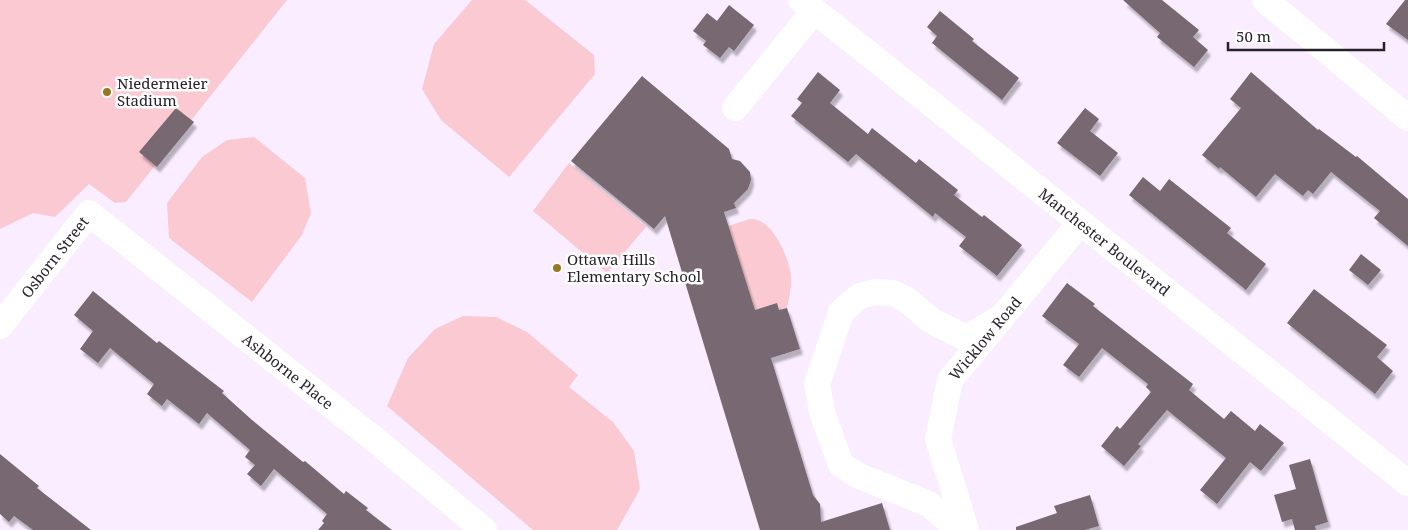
<svg xmlns="http://www.w3.org/2000/svg" width="1408" height="530" font-family="'Noto Serif',serif">
	<style>
		.green { fill: #fac9d1 }
		.building { fill: #786771; filter: url(#shadow) }
		.lines { fill: none; stroke-linecap: round; stroke-linejoin: round }
		.minor { stroke: #fff; stroke-width: 26 }
		.poi-dot { fill: #977820; stroke: #fff; stroke-width: 2 }
		.labels { text-anchor: middle; dominant-baseline: central; stroke-width: 5; stroke-linejoin: round; paint-order: stroke }
		.poi-label { font-size: 15px; fill: #272229; stroke: #fff; text-anchor: start }
		.street-label { font-size: 15px; fill: #272229; stroke: #fff }
	</style>
	<defs>
		<filter id="shadow"><feDropShadow dx="3" dy="5.5" stdDeviation="1" flood-color="#0004"/></filter>
	</defs>
	<rect width="100%" height="100%" fill="#f9edff"/>
	<g class="green">
		<polygon points="0,0 287,0 126,202 115,203 89,184 55,217 33,213 0,229"/>
		<polygon points="472,0 525,0 594,55 595,74 509,177 441,120 422,89 434,44"/>
		<polygon points="254,137 305,178 311,213 302,235 252,302 169,238 167,203 202,157 227,140"/>
		<polygon points="569,163 646,227 607,273 533,211"/>
		<path d="M750 219C772 217 789 258 791 276 792 286 789 298 787 308L779 310 777 304 755 310 728 226Z"/>
		<polygon points="463,316 496,317 527,332 578,375 569,387 613,422 634,451 640,489 617,530 533,530 387,406 408,358 435,329"/>
	</g>
	<g class="building">
		<polygon points="1123,0 1162,0 1199,30 1193,37 1208,50 1194,67 1157,37 1160,33"/>
		<polygon points="1405,0 1408,0 1408,40 1386,24"/>
		<polygon points="729,5 754,25 734,51 729,47 720,58 703,45 706,41 693,31 707,13 717,21"/>
		<polygon points="940,11 974,39 972,41 1019,78 1002,100 932,43 937,36 927,27"/>
		<polygon points="818,72 840,90 830,103 868,134 872,128 916,163 919,159 958,190 954,195 982,217 984,215 1022,245 997,276 959,246 966,237 935,213 933,217 856,154 848,162 791,116 802,103 797,99"/>
		<polygon points="1251,72 1318,130 1319,129 1356,157 1357,156 1408,199 1408,246 1374,218 1380,211 1331,172 1313,194 1308,190 1303,196 1275,174 1256,197 1220,167 1219,169 1202,155 1241,108 1230,99"/>
		<polygon points="642,76 729,149 732,159 740,161 750,172 751,180 748,189 734,203 736,208 724,212 755,310 777,303 779,310 787,308 800,349 771,358 813,495 820,504 821,522 882,503 890,530 760,530 665,216 654,229 571,161"/>
		<polygon points="176,108 194,122 157,167 139,152"/>
		<polygon points="1085,108 1099,119 1090,131 1118,153 1100,176 1057,143"/>
		<polygon points="1143,177 1160,191 1169,179 1231,228 1227,233 1266,264 1246,290 1129,195"/>
		<polygon points="1361,254 1381,270 1368,285 1349,270"/>
		<polygon points="1067,283 1095,304 1093,306 1193,384 1189,390 1224,419 1231,411 1255,431 1260,424 1284,443 1261,471 1250,462 1217,504 1200,490 1226,458 1167,410 1138,444 1141,446 1124,466 1101,446 1117,426 1120,429 1151,392 1146,387 1148,384 1102,348 1079,377 1063,365 1079,344 1042,316"/>
		<polygon points="1314,289 1387,345 1377,357 1393,371 1375,394 1287,323"/>
		<polygon points="93,291 157,343 159,341 224,391 222,393 252,420 303,462 305,461 344,494 346,491 368,508 366,510 392,530 318,530 324,523 322,521 327,514 274,469 261,486 247,474 255,465 245,457 250,450 207,413 199,424 167,399 162,406 147,394 154,384 110,348 98,363 80,349 93,331 74,315"/>
		<polygon points="0,454 39,486 37,488 91,530 33,530 14,516 9,522 0,514"/>
		<polygon points="1310,459 1328,522 1315,526 1316,530 1295,530 1292,519 1282,522 1274,495 1296,489 1289,465"/>
		<polygon points="1090,495 1099,526 1085,530 1016,530 1016,527 1057,513 1054,506"/>
	</g>
	<g class="lines">
		<g class="minor">
			<path id="s1" d="M801 0 1408 483"/>
			<polyline points="1265,0 1408,118"/>
			<polyline points="735,108 814,11"/>
			<path id="s2" d="M0 326 89 213 379 443 484 530"/>
			<polyline points="959,530 929,504 859,476 841,465 822,412 817,384 841,312 860,296 875,292 893,293 907,300 932,321 966,338 1002,317"/>
			<path id="s3" d="M966 530 938 439 950 380 1080 223"/>
		</g>
	</g>
	<g class="poi-dot">
		<circle cx="107" cy="92" r="5"/>
		<circle cx="557" cy="268" r="5"/>
	</g>
	<g class="labels">
		<g class="poi-label">
			<text x="117" y="83">Niedermeier<tspan x="117" dy="17">Stadium</tspan></text>
			<text x="567" y="259">Ottawa Hills<tspan x="567" dy="17">Elementary School</tspan></text>
		</g>
		<g class="street-label">
			<text stroke="none"><textPath href="#s1" startOffset="388">Manchester Boulevard</textPath></text>
			<text stroke="none"><textPath href="#s2" startOffset="88">Osborn Street</textPath></text>
			<text stroke="none"><textPath href="#s3" startOffset="210">Wicklow Road</textPath></text>
			<text stroke="none"><textPath href="#s2" startOffset="398">Ashborne Place</textPath></text>
		</g>
	</g>
	<path d="M1228 42v8h156v-8" fill="none" stroke="#272229" stroke-width="2.5"/>
	<text x="1236" y="42" font-size="15" fill="#272229" stroke="#ffffff" stroke-width="4" paint-order="stroke">50 m</text>
</svg>
